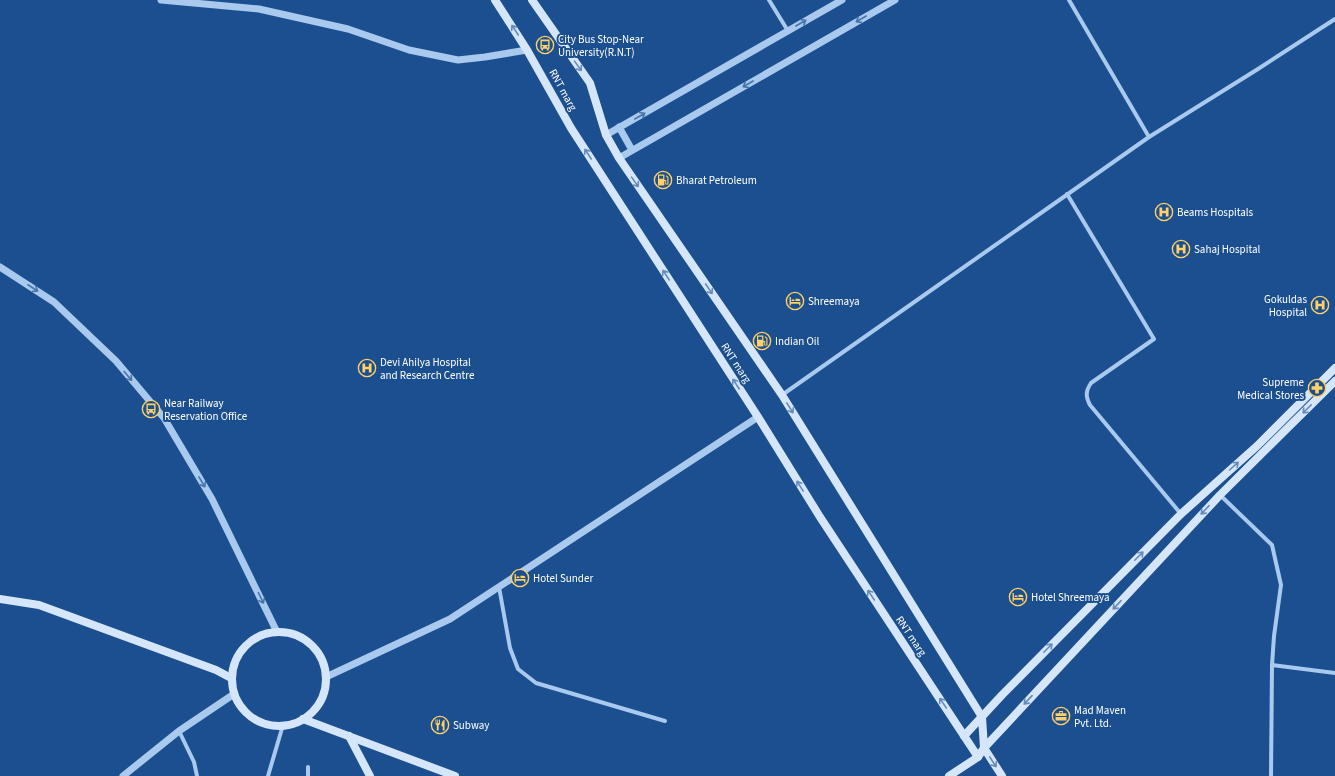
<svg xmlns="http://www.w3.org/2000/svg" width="1335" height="776" font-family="'Source Sans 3',sans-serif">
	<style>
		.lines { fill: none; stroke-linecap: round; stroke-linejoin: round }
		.minor { stroke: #a9c9ee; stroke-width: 4 }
		.tertiary { stroke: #a9c9ee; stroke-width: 7 }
		.secondary { stroke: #d6e6fa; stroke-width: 8 }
		.oneway { stroke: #4674ac }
		.oneway2 { stroke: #668bba }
		.labels { text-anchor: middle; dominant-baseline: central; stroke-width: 4; stroke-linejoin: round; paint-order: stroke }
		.poi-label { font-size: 11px; fill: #fff; stroke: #1b4f8f; text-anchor: start }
		.street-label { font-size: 11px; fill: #fff; stroke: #1b4f8f }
	</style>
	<rect width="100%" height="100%" fill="#1b4f8f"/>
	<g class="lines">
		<g class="minor">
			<polyline points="769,0 788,31"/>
			<polyline points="1069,0 1149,137"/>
			<path d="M1067 194 1154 339 1091 383C1085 392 1086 397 1090 405L1181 514"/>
			<polyline points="782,395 1149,137 1258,69 1335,19"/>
			<polyline points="1220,495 1272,545 1281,585 1274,636 1272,665 1271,776"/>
			<polyline points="499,587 510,648 518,669 536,683 665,721"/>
			<polyline points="1272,665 1335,673"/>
			<polyline points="179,731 194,762 197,776"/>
			<polyline points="268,776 283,725"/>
			<polyline points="308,776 308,767"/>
		</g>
		<g class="tertiary">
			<polyline points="161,0 259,9 348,29 409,50 458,60 485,57 527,50"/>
			<polyline points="619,127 632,150"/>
			<polyline points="606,135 842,0"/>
			<polyline points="619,158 895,0"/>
			<polyline points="0,267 54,302 116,361 164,418 212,499 277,632"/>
			<polyline points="326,677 450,619 758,417"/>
			<polyline points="123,776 179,731 234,694"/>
		</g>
		<g class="secondary">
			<polyline points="495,0 527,50 571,128 758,417 820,517 978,757"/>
			<polyline points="532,0 590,83 606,135 619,158 782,395 982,717 984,748 1002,776"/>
			<polyline points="0,599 39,605 216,670 231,678"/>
			<circle cx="279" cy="679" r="47"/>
			<polyline points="303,719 455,776"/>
			<polyline points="349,736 370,776"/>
			<polyline points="964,736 1002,695 1181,514 1257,446 1335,368"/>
			<polyline points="949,776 978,757 984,748 1220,495 1335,381"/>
		</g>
	</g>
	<defs><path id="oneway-shaft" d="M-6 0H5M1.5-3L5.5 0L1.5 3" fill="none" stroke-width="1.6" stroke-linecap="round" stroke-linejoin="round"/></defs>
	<g class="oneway">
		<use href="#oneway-shaft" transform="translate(861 19) rotate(150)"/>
		<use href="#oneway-shaft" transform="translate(801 23) rotate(-30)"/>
		<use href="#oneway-shaft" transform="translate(748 84) rotate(150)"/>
		<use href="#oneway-shaft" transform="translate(640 116) rotate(-30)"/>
		<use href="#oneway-shaft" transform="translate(33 288) rotate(33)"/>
		<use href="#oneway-shaft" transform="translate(128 376) rotate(50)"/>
		<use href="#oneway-shaft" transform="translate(202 482) rotate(59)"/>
		<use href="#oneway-shaft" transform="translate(261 598) rotate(64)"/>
	</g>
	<g class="oneway2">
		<use href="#oneway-shaft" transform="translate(515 30) rotate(-123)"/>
		<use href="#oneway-shaft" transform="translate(578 66) rotate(55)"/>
		<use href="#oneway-shaft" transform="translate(588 154) rotate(-123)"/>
		<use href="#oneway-shaft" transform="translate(635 182) rotate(55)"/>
		<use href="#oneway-shaft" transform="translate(666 275) rotate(-123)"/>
		<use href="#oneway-shaft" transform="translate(709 289) rotate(56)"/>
		<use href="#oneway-shaft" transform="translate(736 384) rotate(-123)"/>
		<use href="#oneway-shaft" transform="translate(790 408) rotate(58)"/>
		<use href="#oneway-shaft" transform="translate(1307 409) rotate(135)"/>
		<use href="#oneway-shaft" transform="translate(1234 466) rotate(-42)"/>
		<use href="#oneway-shaft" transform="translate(800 486) rotate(-122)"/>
		<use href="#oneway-shaft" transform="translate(1205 510) rotate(133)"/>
		<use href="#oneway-shaft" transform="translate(1139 556) rotate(-45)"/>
		<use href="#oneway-shaft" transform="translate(871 595) rotate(-124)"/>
		<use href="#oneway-shaft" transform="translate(1117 605) rotate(133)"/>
		<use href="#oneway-shaft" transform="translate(1048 648) rotate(-45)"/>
		<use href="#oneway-shaft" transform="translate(1028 700) rotate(133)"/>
		<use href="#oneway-shaft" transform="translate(943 703) rotate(-124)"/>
		<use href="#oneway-shaft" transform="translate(993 762) rotate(57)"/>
	</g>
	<defs>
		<symbol id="bus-ring" viewBox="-11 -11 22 22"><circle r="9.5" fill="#1b4f8f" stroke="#ffd166" stroke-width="1.5"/><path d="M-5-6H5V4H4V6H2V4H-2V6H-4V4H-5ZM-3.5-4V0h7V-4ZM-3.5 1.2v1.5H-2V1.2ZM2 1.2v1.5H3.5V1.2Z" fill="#ffd166"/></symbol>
		<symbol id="fuel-ring" viewBox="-11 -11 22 22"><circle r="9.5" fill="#1b4f8f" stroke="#ffd166" stroke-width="1.5"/><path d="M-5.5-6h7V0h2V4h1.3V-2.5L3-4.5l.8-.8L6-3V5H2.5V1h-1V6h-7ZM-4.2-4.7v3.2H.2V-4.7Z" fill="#ffd166"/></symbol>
		<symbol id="hospital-ring" viewBox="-11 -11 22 22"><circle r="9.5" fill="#1b4f8f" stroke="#ffd166" stroke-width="1.5"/><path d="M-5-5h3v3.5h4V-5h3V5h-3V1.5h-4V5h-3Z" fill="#ffd166"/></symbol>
		<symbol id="hotel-ring" viewBox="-11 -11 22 22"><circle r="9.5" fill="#1b4f8f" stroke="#ffd166" stroke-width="1.5"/><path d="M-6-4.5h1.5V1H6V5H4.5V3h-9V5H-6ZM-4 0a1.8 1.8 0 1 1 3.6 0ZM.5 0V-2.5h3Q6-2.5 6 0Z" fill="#ffd166"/></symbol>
		<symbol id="pharmacy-ring" viewBox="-11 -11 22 22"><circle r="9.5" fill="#1b4f8f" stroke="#ffd166" stroke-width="1.5"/><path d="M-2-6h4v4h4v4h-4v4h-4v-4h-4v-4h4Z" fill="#ffd166"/></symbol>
		<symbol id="office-ring" viewBox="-11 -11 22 22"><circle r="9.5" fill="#1b4f8f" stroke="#ffd166" stroke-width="1.5"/><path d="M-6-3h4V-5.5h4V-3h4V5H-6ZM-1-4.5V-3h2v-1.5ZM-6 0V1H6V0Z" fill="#ffd166"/></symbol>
		<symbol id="restaurant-ring" viewBox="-11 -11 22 22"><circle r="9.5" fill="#1b4f8f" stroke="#ffd166" stroke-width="1.5"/><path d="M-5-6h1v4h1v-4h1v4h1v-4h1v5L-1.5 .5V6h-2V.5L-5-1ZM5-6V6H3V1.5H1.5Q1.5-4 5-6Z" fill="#ffd166"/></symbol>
	</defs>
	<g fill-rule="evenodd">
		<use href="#bus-ring" x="535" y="35" width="20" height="20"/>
		<use href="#fuel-ring" x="653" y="170" width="20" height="20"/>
		<use href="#hospital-ring" x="1154" y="202" width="20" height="20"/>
		<use href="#hospital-ring" x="1171" y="239" width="20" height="20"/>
		<use href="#hotel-ring" x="785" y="291" width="20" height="20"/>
		<use href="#hospital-ring" x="1310" y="295" width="20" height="20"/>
		<use href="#fuel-ring" x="752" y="331" width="20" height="20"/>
		<use href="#hospital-ring" x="357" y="358" width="20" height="20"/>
		<use href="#pharmacy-ring" x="1307" y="378" width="20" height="20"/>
		<use href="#bus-ring" x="141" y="399" width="20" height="20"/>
		<use href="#hotel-ring" x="510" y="568" width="20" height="20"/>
		<use href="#hotel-ring" x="1008" y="587" width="20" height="20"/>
		<use href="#office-ring" x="1051" y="706" width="20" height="20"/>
		<use href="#restaurant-ring" x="430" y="715" width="20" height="20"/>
	</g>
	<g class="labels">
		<g class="poi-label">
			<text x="558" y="39">City Bus Stop-Near<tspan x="558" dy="13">University(R.N.T)</tspan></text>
			<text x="676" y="180">Bharat Petroleum</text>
			<text x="1177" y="212">Beams Hospitals</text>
			<text x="1194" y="249">Sahaj Hospital</text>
			<text x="1307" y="299" text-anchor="end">Gokuldas<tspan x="1307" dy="13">Hospital</tspan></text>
			<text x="808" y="301">Shreemaya</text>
			<text x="775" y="341">Indian Oil</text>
			<text x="380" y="362">Devi Ahilya Hospital<tspan x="380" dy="13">and Research Centre</tspan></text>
			<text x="1304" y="382" text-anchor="end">Supreme<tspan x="1304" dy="13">Medical Stores</tspan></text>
			<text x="164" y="403">Near Railway<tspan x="164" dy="13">Reservation Office</tspan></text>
			<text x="533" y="578">Hotel Sunder</text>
			<text x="1031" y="597">Hotel Shreemaya</text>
			<text x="1074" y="710">Mad Maven<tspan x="1074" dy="13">Pvt. Ltd.</tspan></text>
			<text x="453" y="725">Subway</text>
		</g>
		<g class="street-label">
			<text transform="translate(563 90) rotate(61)">RNT marg</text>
			<text transform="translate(736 363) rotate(57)">RNT marg</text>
			<text transform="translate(911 636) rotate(56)">RNT marg</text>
		</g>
	</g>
</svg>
